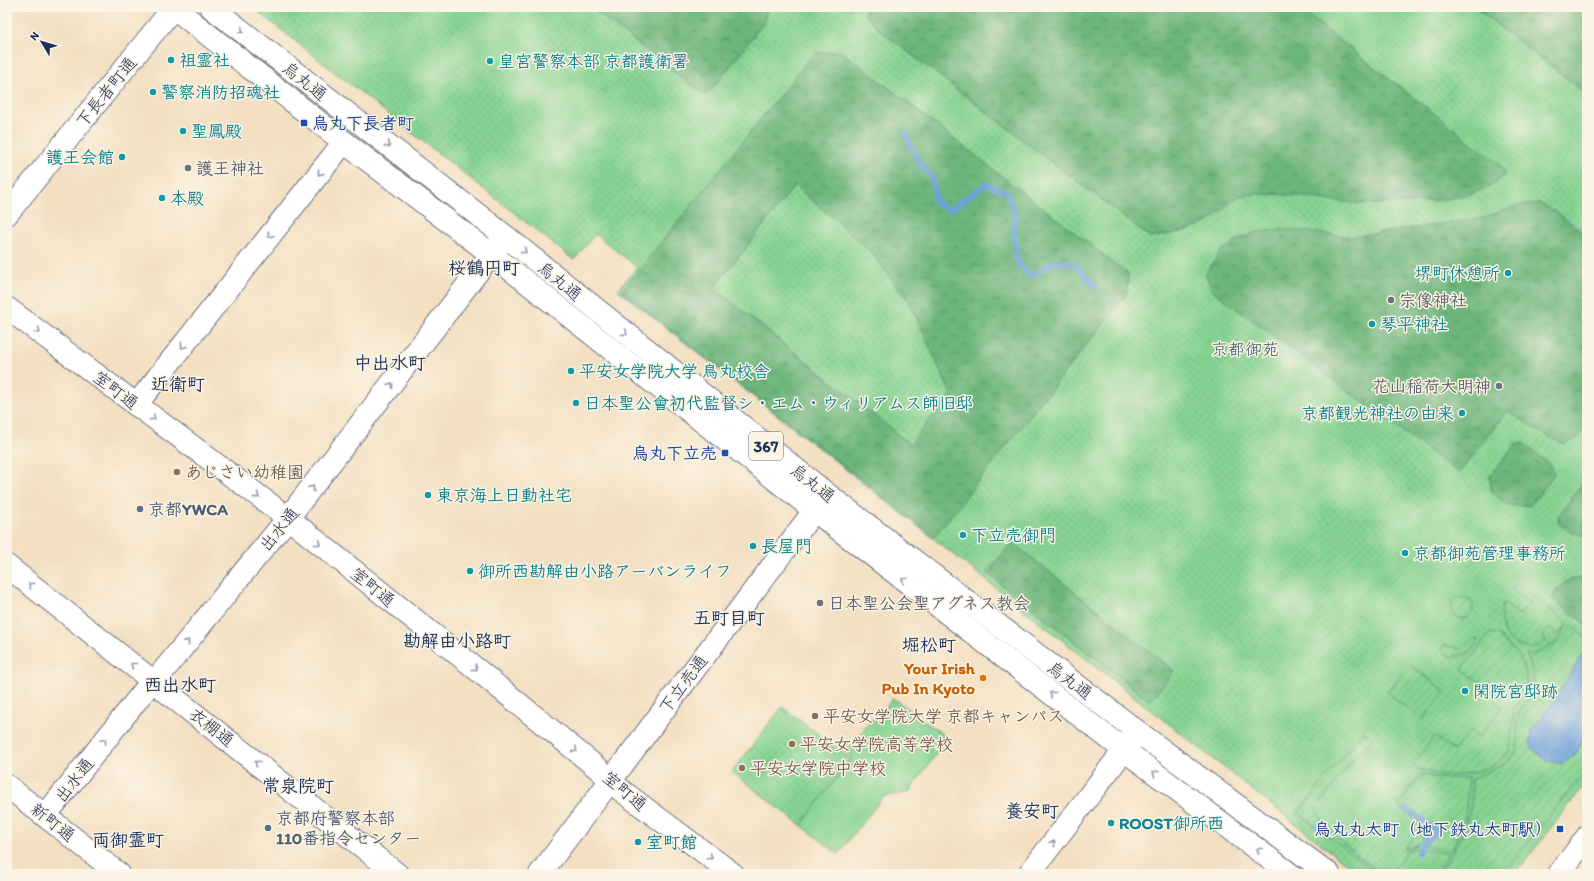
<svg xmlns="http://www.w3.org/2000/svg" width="1594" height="881" font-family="Itim,'Klee One',sans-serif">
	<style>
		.grass { fill: url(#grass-dots); stroke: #508178 }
		.forest { fill: url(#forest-crowns); stroke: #44726d; fill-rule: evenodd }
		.garden { fill: url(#garden-furrows); stroke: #508178 }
		.pitch { fill: #86d392; stroke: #508178 }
		.water { fill: #6ea1da; stroke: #44689c }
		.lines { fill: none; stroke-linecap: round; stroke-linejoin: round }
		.stream { stroke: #6ea1da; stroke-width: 5.5 }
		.minor-casing { stroke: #676d81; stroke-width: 24 }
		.major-casing { stroke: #676d81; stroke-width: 24 }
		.highway-casing { stroke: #676d81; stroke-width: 24 }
		.minor { stroke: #fff; stroke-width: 22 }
		.major { stroke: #fff; stroke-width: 22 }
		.highway { stroke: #fff; stroke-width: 22 }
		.oneway { stroke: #8d97ae }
		.culture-dot { fill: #0f9aa8; stroke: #fcf5e5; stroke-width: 1.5 }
		.transit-dot { fill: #1a4fb4; stroke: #fcf5e5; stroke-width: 1.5 }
		.worship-dot { fill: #6b7280; stroke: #fcf5e5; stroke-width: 1.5 }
		.education-dot { fill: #8d6e63; stroke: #fcf5e5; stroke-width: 1.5 }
		.service-dot { fill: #5c6f8a; stroke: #fcf5e5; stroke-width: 1.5 }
		.food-dot { fill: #e8710a; stroke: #fcf5e5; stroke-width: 1.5 }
		.labels { text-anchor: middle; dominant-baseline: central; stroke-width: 3; stroke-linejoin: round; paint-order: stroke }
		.shield { fill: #fcf5e5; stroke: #5e6a86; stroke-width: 1 }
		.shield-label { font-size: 16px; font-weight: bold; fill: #1b2f5e }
		.culture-label { font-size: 17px; font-weight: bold; fill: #0d838f; stroke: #fcf5e5; text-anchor: start }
		.street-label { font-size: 17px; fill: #1b2f5e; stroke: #fcf5e5 }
		.transit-label { font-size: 17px; font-weight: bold; fill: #164399; stroke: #fcf5e5; text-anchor: end }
		.worship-label { font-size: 17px; font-weight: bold; fill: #5b616d; stroke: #fcf5e5; text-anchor: start }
		.park-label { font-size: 17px; fill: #36586b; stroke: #fcf5e5 }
		.education-label { font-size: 17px; font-weight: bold; fill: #785e54; stroke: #fcf5e5; text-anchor: start }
		.service-label { font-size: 17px; font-weight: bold; fill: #4e5e75; stroke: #fcf5e5; text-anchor: start }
		.food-label { font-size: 17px; font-weight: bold; fill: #c56008; stroke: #fcf5e5; text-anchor: end }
		.neighbourhood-label { font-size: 18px; font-weight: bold; fill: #1b2f5e; stroke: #fcf5e5 }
	</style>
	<defs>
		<pattern id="grass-dots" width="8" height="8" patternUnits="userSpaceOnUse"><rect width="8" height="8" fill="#86d392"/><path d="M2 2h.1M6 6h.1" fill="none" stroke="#73b580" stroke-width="1.8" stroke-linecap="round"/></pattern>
		<pattern id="forest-crowns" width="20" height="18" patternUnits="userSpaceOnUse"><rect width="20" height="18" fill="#6cb57c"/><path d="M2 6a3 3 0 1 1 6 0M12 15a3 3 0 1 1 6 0" fill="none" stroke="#589469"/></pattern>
		<pattern id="garden-furrows" width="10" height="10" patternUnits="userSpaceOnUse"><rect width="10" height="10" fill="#86d392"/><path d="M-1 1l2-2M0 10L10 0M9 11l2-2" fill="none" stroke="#73b580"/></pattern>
	</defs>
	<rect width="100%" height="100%" fill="#fcf5e5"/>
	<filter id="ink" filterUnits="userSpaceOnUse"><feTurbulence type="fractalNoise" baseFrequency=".025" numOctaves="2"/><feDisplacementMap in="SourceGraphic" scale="8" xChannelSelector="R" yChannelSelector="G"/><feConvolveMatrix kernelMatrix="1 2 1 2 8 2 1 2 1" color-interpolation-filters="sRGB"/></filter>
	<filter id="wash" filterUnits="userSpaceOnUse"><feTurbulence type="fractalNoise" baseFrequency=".012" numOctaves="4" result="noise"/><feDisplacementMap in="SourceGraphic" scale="16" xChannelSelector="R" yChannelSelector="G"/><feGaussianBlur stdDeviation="0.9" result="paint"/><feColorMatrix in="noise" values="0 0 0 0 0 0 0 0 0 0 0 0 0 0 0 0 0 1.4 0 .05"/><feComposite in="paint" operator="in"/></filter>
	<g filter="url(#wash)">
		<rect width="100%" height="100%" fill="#f3dfc1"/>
		<g class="grass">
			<polygon points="252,7 1587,7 1587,782 1515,874 1359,874 618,290 637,267 595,234 574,260"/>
			<polygon points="782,707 851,759 801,825 732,772"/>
		</g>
		<g class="forest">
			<polygon points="590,7 768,7 768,8 763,24 713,88 708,93 703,94"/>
			<path d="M865 7H1297L1499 164 1505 173C1489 204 1386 205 1353 203 1317 200 1278 190 1242 196 1230 198 1221 214 1211 220 1193 232 1171 233 1151 238L878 29 865 14Z"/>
			<polygon points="1474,7 1587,7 1587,94 1576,86"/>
			<path d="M841 51 1128 274 1127 294 934 537 622 291 814 53ZM795 185 871 252 910 303 951 394 910 444 714 288Z"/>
			<polygon points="1540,203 1561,215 1587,236 1587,426 1575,440 1563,444 1537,430 1508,411 1459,473 1213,291 1205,275 1221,251 1241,238 1257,232 1286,229 1351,237 1482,218 1517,206"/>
			<polygon points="1516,443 1523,443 1551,465 1554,475 1531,505 1510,506 1491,492 1490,476"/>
			<polygon points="1587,478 1587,536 1570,532 1559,524 1558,516"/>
			<polygon points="1012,542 1174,671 1150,701 987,573"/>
			<path d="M1582 578 1587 579V625L1552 598C1561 583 1565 580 1582 578Z"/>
		</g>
		<g class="garden">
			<path d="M1513 585 1522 587 1568 624 1559 635 1549 628 1542 637 1546 640C1534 655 1511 647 1504 631 1500 622 1500 613 1503 603L1520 615 1530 603 1511 588Z"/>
			<circle cx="1462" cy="608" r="11"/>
			<path d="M1569 624 1587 638V648L1551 705 1531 731 1532 748 1548 761C1561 759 1572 760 1579 748 1582 743 1583 738 1587 734V769L1503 874H1438C1460 844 1474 817 1472 779 1486 772 1504 767 1514 754 1522 744 1515 731 1517 721 1519 705 1532 698 1534 688 1536 679 1530 665 1527 655L1540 652 1551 644 1553 646Z"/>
			<path d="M1490 633 1498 634 1504 642 1519 655 1526 674V689L1514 709 1510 749C1492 778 1443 781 1415 767L1412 765 1435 736 1454 751 1470 730 1479 737 1502 707 1493 699 1496 695 1462 669Z"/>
			<polygon points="1476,638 1479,641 1469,653 1451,657 1441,650 1445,645 1461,649"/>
			<polygon points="1409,664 1445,691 1423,720 1387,692"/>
			<path d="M1363 731 1373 739 1354 758 1316 809C1331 839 1357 854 1382 874H1378L1298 813Z"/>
			<polygon points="1421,774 1439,778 1469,778 1465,819 1451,851 1418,844 1404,850 1423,825 1398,805"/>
			<polygon points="1417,848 1449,854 1434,874 1390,874 1407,851"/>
		</g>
		<polygon class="pitch" points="893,698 948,738 909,792 883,797 838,854 801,825 851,759 852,757 846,752 872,719 876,721"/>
		<polygon class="water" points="1587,648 1587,734 1575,754 1562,764 1548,761 1532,748 1530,743 1531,731 1551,705"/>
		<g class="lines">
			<g class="stream">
				<polyline points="905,132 918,162 933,178 935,202 950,210 986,184 1007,192 1015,214 1014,239 1017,261 1031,277 1053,262 1074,263 1094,285"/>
				<polyline points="1407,809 1433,828 1437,834 1424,841 1418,853"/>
			</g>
		</g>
	</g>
	<g filter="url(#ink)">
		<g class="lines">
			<defs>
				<g id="minor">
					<polyline points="7,214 174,7"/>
					<polyline points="7,308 288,518 480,672 601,771 622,791 733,874"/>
					<polyline points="136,405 344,142"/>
					<polyline points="7,566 397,874"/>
					<polyline points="7,786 119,874"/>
					<polyline points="45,816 148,686 155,681 288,518 503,239"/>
					<polyline points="540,874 826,495"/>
					<polyline points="1029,874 1138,732"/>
				</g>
				<polyline id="major" points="1559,874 1587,837"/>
				<g id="highway">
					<polyline points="173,7 344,142 491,254 815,511 1124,750 1290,874"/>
					<polyline points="211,7 505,236 827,494 1138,732 1329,874"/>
				</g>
			</defs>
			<use href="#minor" class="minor-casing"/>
			<use href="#major" class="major-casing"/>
			<use href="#highway" class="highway-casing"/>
			<use href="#minor" class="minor"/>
			<use href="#major" class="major"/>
			<use href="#highway" class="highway"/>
		</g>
		<defs><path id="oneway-chevron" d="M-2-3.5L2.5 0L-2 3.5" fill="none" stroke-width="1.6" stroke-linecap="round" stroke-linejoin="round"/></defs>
		<g class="oneway">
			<use href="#oneway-chevron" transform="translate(241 31) rotate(38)"/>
			<use href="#oneway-chevron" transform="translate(388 145) rotate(38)"/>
			<use href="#oneway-chevron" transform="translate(320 173) rotate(128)"/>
			<use href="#oneway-chevron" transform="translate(270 235) rotate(128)"/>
			<use href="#oneway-chevron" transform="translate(524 251) rotate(39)"/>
			<use href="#oneway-chevron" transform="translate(38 331) rotate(37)"/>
			<use href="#oneway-chevron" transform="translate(625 333) rotate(39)"/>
			<use href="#oneway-chevron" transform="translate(183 346) rotate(128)"/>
			<use href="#oneway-chevron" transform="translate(391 385) rotate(-52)"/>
			<use href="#oneway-chevron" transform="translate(153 418) rotate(37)"/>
			<use href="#oneway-chevron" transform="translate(312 488) rotate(-52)"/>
			<use href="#oneway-chevron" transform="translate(257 496) rotate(37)"/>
			<use href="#oneway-chevron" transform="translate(318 543) rotate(39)"/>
			<use href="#oneway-chevron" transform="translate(904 580) rotate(-142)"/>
			<use href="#oneway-chevron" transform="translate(31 585) rotate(-142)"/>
			<use href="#oneway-chevron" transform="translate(187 642) rotate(-51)"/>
			<use href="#oneway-chevron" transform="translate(133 665) rotate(-142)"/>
			<use href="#oneway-chevron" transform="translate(475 668) rotate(39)"/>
			<use href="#oneway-chevron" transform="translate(1052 694) rotate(-142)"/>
			<use href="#oneway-chevron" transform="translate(104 741) rotate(-52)"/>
			<use href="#oneway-chevron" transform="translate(575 750) rotate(39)"/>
			<use href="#oneway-chevron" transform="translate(257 763) rotate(-142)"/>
			<use href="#oneway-chevron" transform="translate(1155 773) rotate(-144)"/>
			<use href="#oneway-chevron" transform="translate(1053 843) rotate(-52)"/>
			<use href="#oneway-chevron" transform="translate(1259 850) rotate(-142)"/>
			<use href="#oneway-chevron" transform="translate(710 857) rotate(37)"/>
		</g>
	</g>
	<g class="culture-dot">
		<circle cx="171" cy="60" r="4"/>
		<circle cx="490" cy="61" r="4"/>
		<circle cx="153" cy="92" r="4"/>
		<circle cx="183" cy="131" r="4"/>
		<circle cx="122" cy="157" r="4"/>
		<circle cx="162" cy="198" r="4"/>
		<circle cx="1508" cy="273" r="4"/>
		<circle cx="1372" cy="324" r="4"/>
		<circle cx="571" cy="371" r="4"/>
		<circle cx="576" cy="403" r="4"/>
		<circle cx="1462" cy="413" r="4"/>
		<circle cx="428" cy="495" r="4"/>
		<circle cx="963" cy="535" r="4"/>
		<circle cx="753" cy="546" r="4"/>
		<circle cx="1405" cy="553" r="4"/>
		<circle cx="470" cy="571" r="4"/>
		<circle cx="1465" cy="691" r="4"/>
		<circle cx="1111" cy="823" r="4"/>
		<circle cx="638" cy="842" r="4"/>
	</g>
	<g class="transit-dot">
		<rect x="300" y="119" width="8" height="8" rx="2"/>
		<rect x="721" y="449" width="8" height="8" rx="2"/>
		<rect x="1556" y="825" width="8" height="8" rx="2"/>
	</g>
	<g class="worship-dot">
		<circle cx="188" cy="168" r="4"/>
		<circle cx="1391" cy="300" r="4"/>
		<circle cx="1499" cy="386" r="4"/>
		<circle cx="820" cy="603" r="4"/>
	</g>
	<g class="education-dot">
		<circle cx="177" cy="472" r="4"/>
		<circle cx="815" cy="716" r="4"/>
		<circle cx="792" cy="744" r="4"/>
		<circle cx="742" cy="768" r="4"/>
	</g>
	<g class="service-dot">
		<circle cx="140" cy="509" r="4"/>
		<circle cx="268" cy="828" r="4"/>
	</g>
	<circle class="food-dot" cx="983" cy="678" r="4"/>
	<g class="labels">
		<rect class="shield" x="749" y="432" width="34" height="28" rx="3"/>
		<g class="shield-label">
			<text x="766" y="446">367</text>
		</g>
		<g class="culture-label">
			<text x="179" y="60">祖霊社</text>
			<text x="498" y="61">皇宮警察本部 京都護衛署</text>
			<text x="161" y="92">警察消防招魂社</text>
			<text x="191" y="131">聖鳳殿</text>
			<text x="114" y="157" text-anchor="end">護王会館</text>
			<text x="170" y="198">本殿</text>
			<text x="1500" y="273" text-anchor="end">堺町休憩所</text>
			<text x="1380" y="324">琴平神社</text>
			<text x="579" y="371">平安女学院大学 鳥丸校舎</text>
			<text x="584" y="403">日本聖公會初代監督シ・エム・ウィリアムス師旧邸</text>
			<text x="1454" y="413" text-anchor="end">京都観光神社の由来</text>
			<text x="436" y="495">東京海上日動社宅</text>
			<text x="971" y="535">下立売御門</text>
			<text x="761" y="546">長屋門</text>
			<text x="1413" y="553">京都御苑管理事務所</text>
			<text x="478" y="571">御所西勘解由小路アーバンライフ</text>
			<text x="1473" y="691">閑院宮邸跡</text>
			<text x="1119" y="823">ROOST御所西</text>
			<text x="646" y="842">室町館</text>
		</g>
		<g class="street-label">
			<text transform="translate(305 81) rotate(38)">烏丸通</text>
			<text transform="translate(106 92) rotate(-51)">下長者町通</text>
			<text transform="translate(560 281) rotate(39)">烏丸通</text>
			<text transform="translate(116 390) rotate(37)">室町通</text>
			<text transform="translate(813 483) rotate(38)">烏丸通</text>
			<text transform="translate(279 529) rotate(-51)">出水通</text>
			<text transform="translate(373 587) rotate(39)">室町通</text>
			<text transform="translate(1070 680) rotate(37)">烏丸通</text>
			<text transform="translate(683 684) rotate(-53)">下立売通</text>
			<text transform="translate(212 727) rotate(38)">衣棚通</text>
			<text transform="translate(74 780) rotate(-52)">出水通</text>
			<text transform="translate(625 791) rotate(40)">室町通</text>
			<text transform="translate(53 822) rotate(38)">新町通</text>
		</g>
		<g class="transit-label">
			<text x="312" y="123" text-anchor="start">烏丸下長者町</text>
			<text x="717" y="453">烏丸下立売</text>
			<text x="1552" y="829">烏丸丸太町（地下鉄丸太町駅）</text>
		</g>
		<g class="worship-label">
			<text x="196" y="168">護王神社</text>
			<text x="1399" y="300">宗像神社</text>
			<text x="1491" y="386" text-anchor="end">花山稲荷大明神</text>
			<text x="828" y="603">日本聖公会聖アグネス教会</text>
		</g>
		<g class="park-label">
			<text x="1245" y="349">京都御苑</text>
		</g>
		<g class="education-label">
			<text x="185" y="472">あじさい幼稚園</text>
			<text x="823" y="716">平安女学院大学 京都キャンパス</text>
			<text x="800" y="744">平安女学院高等学校</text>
			<text x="750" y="768">平安女学院中学校</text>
		</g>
		<g class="service-label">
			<text x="148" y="509">京都YWCA</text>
			<text x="276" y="818">京都府警察本部<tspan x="276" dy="20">110番指令センター</tspan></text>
		</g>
		<g class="food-label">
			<text x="975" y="668">Your Irish<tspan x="975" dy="20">Pub In Kyoto</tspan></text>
		</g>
		<g class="neighbourhood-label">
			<text x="484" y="268">桜鶴円町</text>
			<text x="390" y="363">中出水町</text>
			<text x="178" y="384">近衛町</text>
			<text x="729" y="618">五町目町</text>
			<text x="457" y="641">勘解由小路町</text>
			<text x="929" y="645">堀松町</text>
			<text x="180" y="685">西出水町</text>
			<text x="298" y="786">常泉院町</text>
			<text x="1032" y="811">養安町</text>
			<text x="128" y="840">両御霊町</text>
		</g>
	</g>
	<rect width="1594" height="881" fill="none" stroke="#fcf5e5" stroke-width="24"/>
	<g transform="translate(42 42) rotate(308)" stroke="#fcf5e5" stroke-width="3" paint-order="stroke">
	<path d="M0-3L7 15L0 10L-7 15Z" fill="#1b2f5e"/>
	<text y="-6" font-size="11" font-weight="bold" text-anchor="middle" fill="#1b2f5e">N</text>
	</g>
</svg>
